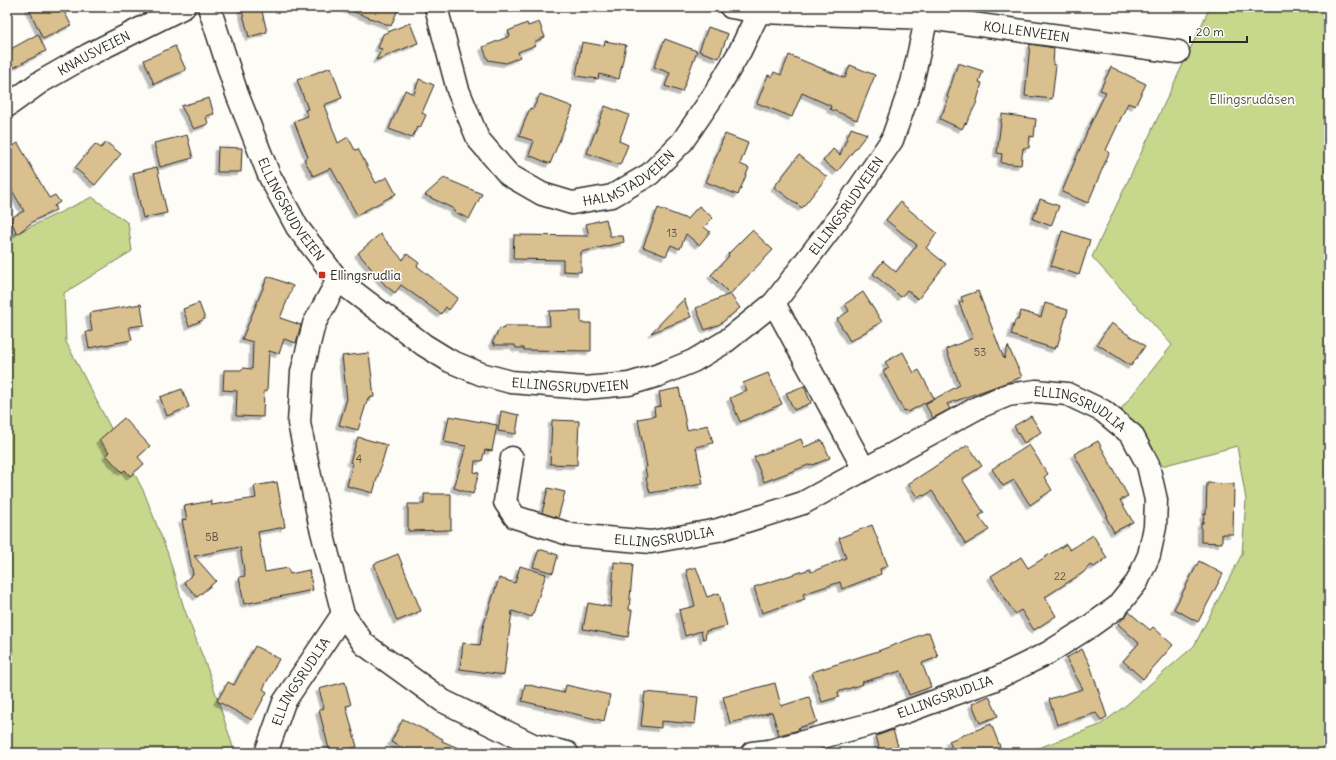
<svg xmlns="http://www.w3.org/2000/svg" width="1336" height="760" font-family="Delius,sans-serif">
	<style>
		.green { fill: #c7d78c; stroke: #79815c }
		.building { fill: #dabf8f; stroke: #2b2b2b; filter: url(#shadow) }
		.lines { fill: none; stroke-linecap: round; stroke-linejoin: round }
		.minor-casing { stroke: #2b2b2b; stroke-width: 25 }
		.minor { stroke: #fdfcf7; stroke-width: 22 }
		.poi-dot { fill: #c8321e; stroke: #fdfcf7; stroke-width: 1.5 }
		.labels { text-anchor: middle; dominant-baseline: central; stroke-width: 3.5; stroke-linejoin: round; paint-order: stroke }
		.number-label { font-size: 11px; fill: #575044 }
		.street-label { font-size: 13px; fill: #2b2b2b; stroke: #fdfcf7 }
		.park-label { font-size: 13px; fill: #525643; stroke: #fdfcf7 }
		.poi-label { font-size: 13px; fill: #2b2b2b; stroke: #fdfcf7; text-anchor: start }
	</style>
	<defs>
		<filter id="shadow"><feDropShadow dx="-3.5" dy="3.5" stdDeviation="0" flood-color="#0004"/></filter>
	</defs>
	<rect width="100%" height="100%" fill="#fdfcf7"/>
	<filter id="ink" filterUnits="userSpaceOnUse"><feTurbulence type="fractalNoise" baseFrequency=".025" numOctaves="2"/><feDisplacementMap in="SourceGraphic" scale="8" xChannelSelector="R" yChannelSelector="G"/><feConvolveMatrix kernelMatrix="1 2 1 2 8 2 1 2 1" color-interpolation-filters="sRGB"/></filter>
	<g filter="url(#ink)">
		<g class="green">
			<path d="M1210 7H1329V753H1025L1100 725 1125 706 1194 646 1242 554 1246 500 1237 446 1162 466C1152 443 1139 426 1121 409L1172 345 1092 257Z"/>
			<polygon points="92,197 128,223 132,251 64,293 66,342 144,492 168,554 184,608 209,673 235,753 7,753 7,238"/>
		</g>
		<g class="building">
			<polygon points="28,7 62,7 71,25 43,39"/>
			<polygon points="241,7 261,7 267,32 249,37"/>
			<polygon points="344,7 399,7 391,26 344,8"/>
			<polygon points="539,22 545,37 534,42 536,45 518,52 520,57 506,63 488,60 483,47 510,36 508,31 527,23 528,26"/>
			<polygon points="410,23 418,43 376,60 382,49 378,48 383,34"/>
			<polygon points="708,27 728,34 719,58 699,51"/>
			<polygon points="38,34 46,51 22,63 7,72 7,51"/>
			<polygon points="665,39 697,51 682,92 665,86 670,73 654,67"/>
			<polygon points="605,41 626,45 619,79 599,74 598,79 576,76 582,42 604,46"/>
			<polygon points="1030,44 1054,48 1053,65 1056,65 1052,99 1025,96"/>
			<polygon points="175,46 186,70 154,84 144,60"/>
			<polygon points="789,55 845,78 850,65 875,75 857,120 830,109 831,106 802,93 792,117 757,103 768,75 772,77 774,72 781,75"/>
			<polygon points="958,63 983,71 979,82 982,83 976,104 966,124 965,123 962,129 940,119 949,98 947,97"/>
			<polygon points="331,67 342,98 324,105 338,143 348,137 355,150 358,149 376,183 387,177 396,194 357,215 331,168 313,176 304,159 308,157 294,121 308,116 305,110 308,109 297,80"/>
			<polygon points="1111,67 1146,84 1135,106 1128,103 1106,150 1109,153 1088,203 1062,192 1089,127 1106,92 1100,90"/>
			<polygon points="419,79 434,85 422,113 426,115 420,128 417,127 412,138 389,129 405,90 414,94"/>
			<polygon points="540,94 573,107 550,164 529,155 534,141 519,136 530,108 533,109"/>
			<polygon points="209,98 214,114 206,116 208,124 194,129 181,106"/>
			<polygon points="605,106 629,115 619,141 628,145 620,165 587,153"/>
			<polygon points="1002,114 1036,119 1034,137 1030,136 1029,148 1023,148 1021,165 1001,163 1002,154 997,153"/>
			<polygon points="851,128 867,134 837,172 823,161 833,149 840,155"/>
			<polygon points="725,134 748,143 740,164 749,168 738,195 706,182"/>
			<polygon points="187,135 193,158 160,167 154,143"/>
			<polygon points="106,142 121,154 95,185 75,168 95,144 101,148"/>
			<polygon points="18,143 49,198 55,195 60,202 54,206 56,210 35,220 17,234 10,218 24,211 7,182 7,150"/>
			<polygon points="218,147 242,148 241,172 217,172"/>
			<polygon points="799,155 827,177 802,208 774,187"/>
			<polygon points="157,167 167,213 143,218 133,173"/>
			<polygon points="444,178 482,194 469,219 453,211 454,209 425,195"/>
			<polygon points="1040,199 1059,206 1051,226 1033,219"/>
			<polygon points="900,202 937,233 926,248 946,264 918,299 907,290 901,297 873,274 883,261 896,272 917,245 886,220"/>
			<polygon points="699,206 713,218 704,227 710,232 699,245 686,234 680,249 671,245 666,256 643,247 658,208 687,219"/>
			<polygon points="606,219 610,236 623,236 624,242 581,252 581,272 563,271 563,260 513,259 514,235 589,236 586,224"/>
			<polygon points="752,230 773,250 730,294 711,275 729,256 728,254"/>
			<polygon points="1062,231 1090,240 1079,275 1051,266"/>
			<polygon points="380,234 403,260 407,254 419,263 417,266 458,298 449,310 446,307 441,314 401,285 395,293 386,286 358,253"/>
			<polygon points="268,276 293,286 280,318 301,325 296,343 284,339 279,354 269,351 267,391 264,391 263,417 236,416 237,391 223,390 224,370 241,370 243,368 252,369 253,342 242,339"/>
			<polygon points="978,291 1004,359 1008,346 1022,377 947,404 950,409 933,418 925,404 960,385 946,349 973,338 959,303 963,302 961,297"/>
			<polygon points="863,292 882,322 850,341 837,319 849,311 845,304"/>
			<polygon points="730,294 740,308 720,324 705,330 696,308"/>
			<polygon points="684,299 691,317 651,333"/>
			<polygon points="199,303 205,319 189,326 183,309"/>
			<polygon points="1045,303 1068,310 1057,347 1056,346 1055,349 1011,335 1015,320 1018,320 1021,311 1041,317"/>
			<polygon points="141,304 144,325 129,327 132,340 89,348 86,332 92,331 89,313"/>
			<polygon points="581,310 581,323 591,323 591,351 524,350 524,348 516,348 515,345 494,345 495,343 492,343 500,328 503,329 505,326 550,326 549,311"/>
			<polygon points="1111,323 1145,346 1131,366 1097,344"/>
			<polygon points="903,352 914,373 919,370 934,398 908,412 906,410 904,411 883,371 889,368 885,362"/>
			<polygon points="369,353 374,397 368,398 358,430 339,425 347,399 342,356"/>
			<polygon points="768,373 782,404 740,422 730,398 747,390 743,383"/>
			<polygon points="804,386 811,403 794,410 786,393"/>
			<polygon points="679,388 687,430 708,425 713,443 696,447 703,484 650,493 646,478 647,478 645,467 647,467 638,419 655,416 654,407 661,406 659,392"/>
			<polygon points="182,389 189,407 167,416 160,397"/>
			<polygon points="501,411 519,415 516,434 498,431"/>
			<polygon points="449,416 497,425 492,451 485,450 482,461 475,461 474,472 479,473 473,494 454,488 466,446 444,442"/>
			<polygon points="1031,416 1041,432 1024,443 1014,426"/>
			<polygon points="124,418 150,446 138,457 144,464 130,476 125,470 122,472 106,455 109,452 99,440"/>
			<polygon points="552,420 579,421 577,465 550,464"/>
			<polygon points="358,437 387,445 373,493 347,486 353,463 350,462"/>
			<polygon points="801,439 804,447 822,440 830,458 813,465 811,464 764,482 754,457"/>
			<polygon points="1098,441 1128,496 1120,500 1133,522 1114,532 1106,517 1108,516 1074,454"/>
			<polygon points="968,445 982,466 962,479 984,513 979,516 989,530 966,544 932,491 924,496 922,495 918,498 908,484"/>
			<polygon points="1029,445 1048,474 1044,477 1052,490 1030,505 1014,480 1003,486 992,469"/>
			<polygon points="277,482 285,527 258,532 265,572 288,568 290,574 309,570 313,590 244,604 239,577 245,576 240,547 194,556 216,581 197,597 184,582 193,574 182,520 187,519 184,506 211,501 212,505 256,498 254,486"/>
			<polygon points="1207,483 1234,484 1233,534 1222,534 1222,543 1201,542 1201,523 1203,523 1204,514 1206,514"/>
			<polygon points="548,488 565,492 558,518 542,513"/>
			<polygon points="424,494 451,494 451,530 408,531 408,504 424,504"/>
			<polygon points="872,525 888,566 880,569 881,574 842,589 840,582 803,594 805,599 762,613 754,587 810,569 811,572 846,558 839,538"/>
			<polygon points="1093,535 1107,558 1094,567 1090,565 1084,572 1045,597 1056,616 1034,630 1021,610 1015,614 991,576 1021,557 1028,568 1066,544 1070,550"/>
			<polygon points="539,549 558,555 553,573 533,567"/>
			<polygon points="398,554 421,611 397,621 374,564"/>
			<polygon points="1199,561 1223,574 1198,622 1174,609"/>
			<polygon points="614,562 633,564 629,610 632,610 628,637 583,629 588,603 611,607"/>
			<polygon points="520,566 546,574 532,617 512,611 504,675 460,669 463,643 480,645 483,627 499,578 515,583"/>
			<polygon points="696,567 707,597 719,593 727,626 706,631 705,639 703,639 701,631 685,636 679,610 695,606 686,570"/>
			<polygon points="1129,612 1150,630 1153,627 1173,645 1143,679 1123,661 1139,643 1118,624"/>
			<polygon points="929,632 938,657 922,663 931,687 909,695 901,671 862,682 863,684 838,692 839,697 822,702 812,672 878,651"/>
			<polygon points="255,646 279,659 263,689 267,692 252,720 217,701 228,682 234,685"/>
			<polygon points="1082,649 1090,665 1107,717 1101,720 1096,713 1057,725 1049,699 1083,689 1066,658"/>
			<polygon points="345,682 351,705 346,706 357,747 330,753 319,710 324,708 319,689"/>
			<polygon points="775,683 781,706 809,697 817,722 798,728 799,730 779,735 772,712 730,723 723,697"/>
			<polygon points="525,684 564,693 566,685 610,695 604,721 522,701"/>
			<polygon points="645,692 698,697 695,724 661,721 661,728 641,726"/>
			<polygon points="989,696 998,716 980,723 972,704"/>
			<polygon points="403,719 443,739 442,741 470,753 413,753 391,742"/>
			<polygon points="991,724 1001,749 992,753 954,753 949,741"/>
			<polygon points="893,730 898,746 880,751 876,736"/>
		</g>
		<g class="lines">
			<defs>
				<g id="minor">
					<path id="s1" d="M209 7 237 94 269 175 297 227 338 280 424 345 450 361 481 374 511 382 585 388 629 384 659 375 693 361 725 342 774 303 843 212 892 140 912 83 929 7"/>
					<path id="s2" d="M436 7 458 90 478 139 509 175 542 194 572 203 612 196 650 174 682 142 714 95 740 51 761 7"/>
					<path id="s3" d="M731 7 760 12 928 18 1178 52"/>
					<path id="s4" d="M7 106 39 83 88 55 184 7"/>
					<polyline points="338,280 314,324 302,372 299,423 320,524 343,614 364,644 443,701 533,745 567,753"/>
					<polyline points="774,303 864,469"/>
					<path id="s5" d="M512 458 505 502 515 517 572 535 651 542 718 530 803 503 979 407 1008 395 1036 391 1067 394 1103 411 1132 435 1148 465 1156 500 1155 527 1149 555 1137 582 1117 607 1089 627 1048 653 993 680 875 723 769 751 752 753"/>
					<path id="s6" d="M266 753 284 702 343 614"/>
				</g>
			</defs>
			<use href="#minor" class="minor-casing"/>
			<use href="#minor" class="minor"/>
		</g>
	</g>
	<rect class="poi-dot" x="318" y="271" width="8" height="8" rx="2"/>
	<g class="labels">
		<g class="number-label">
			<text x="672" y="233">13</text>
			<text x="980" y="352">53</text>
			<text x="359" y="459">4</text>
			<text x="212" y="537">5B</text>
			<text x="1060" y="576">22</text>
		</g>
		<g class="street-label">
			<text stroke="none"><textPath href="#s3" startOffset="297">KOLLENVEIEN</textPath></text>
			<text stroke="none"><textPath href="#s4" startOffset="102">KNAUSVEIEN</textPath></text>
			<text stroke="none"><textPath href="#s2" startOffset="319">HALMSTADVEIEN</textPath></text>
			<text stroke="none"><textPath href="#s1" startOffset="915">ELLINGSRUDVEIEN</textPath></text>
			<text stroke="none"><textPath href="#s1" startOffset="219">ELLINGSRUDVEIEN</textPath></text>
			<text stroke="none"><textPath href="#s1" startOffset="567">ELLINGSRUDVEIEN</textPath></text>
			<text stroke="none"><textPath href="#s5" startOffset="667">ELLINGSRUDLIA</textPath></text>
			<text stroke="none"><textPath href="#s5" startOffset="215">ELLINGSRUDLIA</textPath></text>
			<text stroke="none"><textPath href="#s6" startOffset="80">ELLINGSRUDLIA</textPath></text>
			<text transform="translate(945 697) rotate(-20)">ELLINGSRUDLIA</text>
		</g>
		<g class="park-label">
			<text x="1252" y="99">Ellingsrudåsen</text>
		</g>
		<g class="poi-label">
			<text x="330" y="275">Ellingsrudlia</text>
		</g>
	</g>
	<rect width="1336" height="760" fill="none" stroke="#fdfcf7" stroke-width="24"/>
	<rect x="12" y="12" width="1312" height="736" fill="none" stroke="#2b2b2b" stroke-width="1.5" filter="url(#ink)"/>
	<path d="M1190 36v6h57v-6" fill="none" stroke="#2b2b2b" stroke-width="2"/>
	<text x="1196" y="36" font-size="12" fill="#2b2b2b" stroke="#fdfcf7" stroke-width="3" paint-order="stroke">20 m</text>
</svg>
